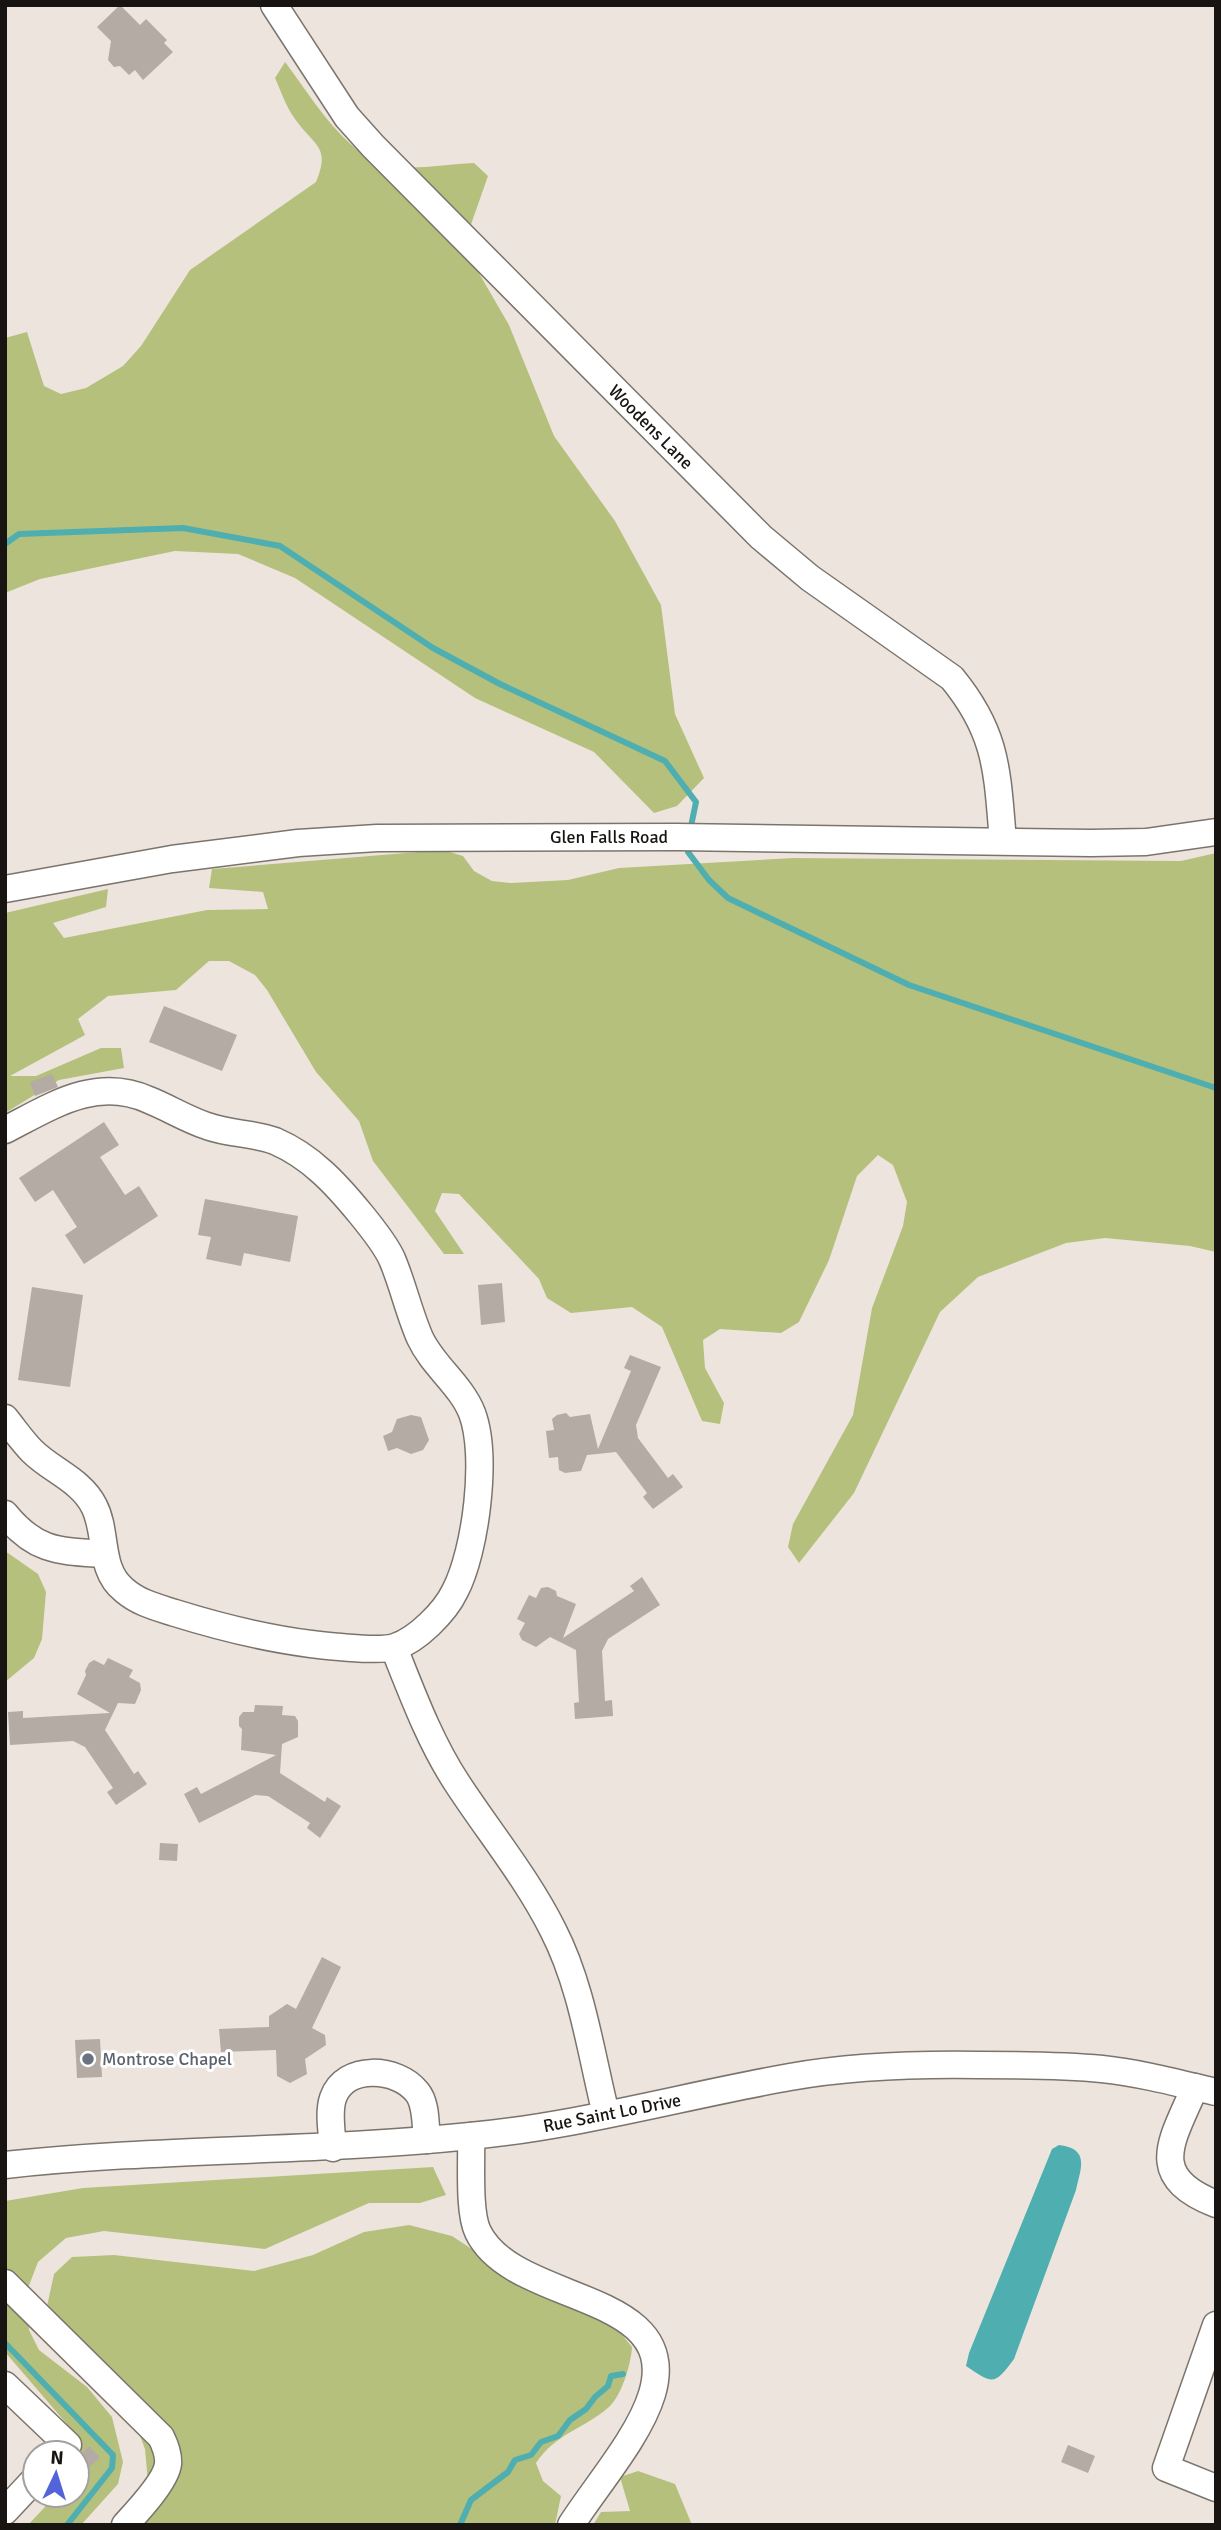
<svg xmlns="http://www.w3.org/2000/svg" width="1221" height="2530" font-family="Signika,sans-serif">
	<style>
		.forest { fill: #b6c07d }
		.water { fill: #4faeaf }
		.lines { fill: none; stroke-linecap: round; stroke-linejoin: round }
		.stream { stroke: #4faeaf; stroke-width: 6 }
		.building { fill: #b3aba4 }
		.minor-casing { stroke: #7b746d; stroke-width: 29 }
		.minor { stroke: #fff; stroke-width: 26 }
		.worship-dot { fill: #6b7280; stroke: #fff; stroke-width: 2.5 }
		.labels { text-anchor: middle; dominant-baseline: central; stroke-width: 6; stroke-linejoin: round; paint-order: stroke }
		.street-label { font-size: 18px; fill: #171411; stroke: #fff }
		.worship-label { font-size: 18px; fill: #5b616d; stroke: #fff; text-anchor: start }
	</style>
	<rect width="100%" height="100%" fill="#ede5dd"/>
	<g class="forest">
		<path d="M285 62C312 97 349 163 398 167 422 169 449 164 474 163L488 176 468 233 469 256 509 325 554 436 615 521 661 605 675 714 704 778 677 806 654 813 594 752 475 698 295 578 238 554 175 551 40 579 5 593V338L27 332 44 386 61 394 86 388 123 366 141 346 190 270 316 182C331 146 314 146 295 119 286 107 281 91 275 78Z"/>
		<polygon points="443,850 463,856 474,871 492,881 511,883 568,880 619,868 793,858 1181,861 1216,853 1216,1252 1190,1246 1105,1238 1066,1243 978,1277 940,1312 854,1493 799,1563 788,1547 793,1524 853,1415 872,1308 903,1226 907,1202 893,1165 878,1155 857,1176 829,1260 799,1322 781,1333 720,1329 703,1340 705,1368 724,1403 720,1424 702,1421 662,1327 632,1307 571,1313 547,1298 539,1279 459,1194 442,1193 435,1211 464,1254 444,1254 373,1161 359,1121 316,1072 267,990 255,975 229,961 209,961 176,990 108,996 78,1019 85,1035 10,1076 36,1076 101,1048 121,1048 124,1068 59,1080 5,1113 5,913 108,889 106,907 53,923 64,938 207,910 268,909 263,892 209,888 212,869"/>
		<polygon points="5,1551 38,1574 46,1592 42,1639 34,1658 5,1682"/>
		<polygon points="433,2167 446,2195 420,2203 369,2203 265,2249 104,2231 66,2238 38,2262 28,2288 29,2330 39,2350 87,2387 112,2417 123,2462 118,2484 81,2525 28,2525 56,2495 77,2495 77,2453 72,2430 5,2352 5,2201 83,2188"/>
		<path d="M409 2225 452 2236 528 2286 607 2316 632 2347C631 2364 622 2395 609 2407 584 2429 556 2433 536 2463L543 2481 561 2496 555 2525H127L149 2493 145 2449 129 2407 46 2311 54 2274 72 2257 114 2255 254 2271 313 2255 364 2232Z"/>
		<polygon points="638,2471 675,2484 692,2525 593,2525 601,2512 630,2511 620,2477"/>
	</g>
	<path class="water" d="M1059 2145C1090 2149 1081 2167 1076 2190L1014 2359C994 2386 993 2384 966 2366L969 2353 1052 2149Z"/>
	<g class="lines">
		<g class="stream">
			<polyline points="5,544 19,534 183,528 280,546 433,648 500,684 665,761 696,802 690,831"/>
			<polyline points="689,845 688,852 709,880 728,898 909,985 1216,1088"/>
			<polyline points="5,2343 113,2455 112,2468 67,2525"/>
			<polyline points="460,2525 471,2500 508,2472 515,2460 531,2455 541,2442 558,2436 570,2420 586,2409 595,2397 608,2386 611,2376 623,2374"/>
		</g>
	</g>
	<g class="building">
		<polygon points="120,5 140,25 146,19 167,40 164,43 173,52 143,80 135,70 129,75 120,66 114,67 108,60 111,41 97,27"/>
		<polygon points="164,1006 237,1035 222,1071 149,1042"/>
		<polygon points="52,1074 58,1087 35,1096 30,1082"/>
		<polygon points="104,1122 119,1145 100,1157 125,1195 139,1186 158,1216 84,1264 65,1235 77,1227 53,1190 35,1202 19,1178"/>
		<polygon points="205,1199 298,1216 290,1262 244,1253 241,1266 206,1259 211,1237 198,1235"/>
		<polygon points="502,1283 505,1322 481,1325 478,1285"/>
		<polygon points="32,1287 83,1295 70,1387 18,1380"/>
		<polygon points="630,1355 661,1367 636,1425 638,1438 668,1478 673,1474 683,1487 653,1509 643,1497 647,1493 616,1452 587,1455 581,1471 565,1473 559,1470 558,1457 549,1458 546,1431 554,1430 552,1419 557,1415 566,1413 570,1417 590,1414 598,1449 631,1371 624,1368"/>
		<polygon points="411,1415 421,1417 429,1440 423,1450 411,1454 397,1448 388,1451 383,1436 392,1432 397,1419"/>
		<polygon points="642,1577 660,1605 608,1639 602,1651 605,1701 612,1700 613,1716 575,1719 574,1703 579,1702 576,1650 550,1637 536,1647 522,1640 519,1634 525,1623 517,1619 529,1595 536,1598 541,1588 548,1587 556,1591 557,1596 576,1604 563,1638 634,1591 630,1586"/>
		<polygon points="108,1658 133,1670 129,1677 140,1683 141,1690 135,1704 118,1703 105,1730 134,1774 138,1771 147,1784 116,1805 107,1792 113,1788 85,1747 73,1741 10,1745 8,1712 23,1711 23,1718 110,1713 77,1694 86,1675 85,1671 89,1663 94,1660 104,1665"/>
		<polygon points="255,1705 283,1706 282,1715 295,1716 298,1721 298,1737 282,1744 280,1773 325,1802 327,1797 341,1806 320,1838 307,1828 310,1823 268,1796 255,1795 199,1823 184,1794 197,1787 201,1794 276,1755 241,1750 242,1729 239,1726 239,1717 243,1712 254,1712"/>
		<polygon points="160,1843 178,1844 177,1861 159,1860"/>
		<polygon points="322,1957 341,1967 312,2028 325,2035 326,2045 305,2059 307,2074 290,2083 277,2076 276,2050 221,2052 219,2029 269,2027 269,2016 287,2004 296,2009"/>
		<polygon points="100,2039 102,2077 77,2078 75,2040"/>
		<polygon points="1068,2445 1095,2456 1088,2473 1061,2462"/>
		<polygon points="89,2446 100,2457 86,2471 77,2462 77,2458"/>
	</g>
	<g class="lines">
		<defs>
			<g id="minor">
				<path d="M274 5 347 117 373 146 761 537 810 578 952 678C998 734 997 772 1003 841"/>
				<polyline points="5,889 172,859 298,843 377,838 676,837 1091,843 1146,842 1216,832"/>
				<path d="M5 1130C52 1106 96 1076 149 1100 169 1108 186 1119 207 1126 229 1134 253 1133 275 1141 291 1148 309 1160 322 1172 341 1189 382 1237 392 1259 403 1285 409 1313 420 1338 433 1366 461 1385 472 1413 488 1455 476 1551 455 1591 445 1612 417 1640 395 1647 380 1652 328 1646 311 1644 264 1638 220 1627 175 1613 156 1607 139 1603 124 1590 98 1569 108 1533 94 1506 81 1480 52 1471 32 1451 22 1441 14 1429 5 1418"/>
				<path d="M5 1514C36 1552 59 1551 104 1554"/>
				<path d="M394 1648C412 1693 430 1742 457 1783 489 1832 527 1878 553 1930 582 1986 591 2054 606 2114"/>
				<path d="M1195 2087C1172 2141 1145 2176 1216 2204"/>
				<path d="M471 2136C472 2160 468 2212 478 2232 514 2306 683 2289 652 2394 639 2437 596 2486 571 2525"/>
				<path d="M333 2148C332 2132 328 2113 333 2098 345 2064 397 2067 417 2092 427 2104 425 2125 427 2140"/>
				<path d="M5 2165C160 2148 316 2152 470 2136 578 2126 683 2096 790 2077 852 2066 916 2064 979 2065 1020 2065 1061 2065 1102 2069 1140 2073 1178 2083 1216 2092"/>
				<path d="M5 2283 161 2437C165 2445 169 2454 168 2464 166 2481 137 2512 125 2525"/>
				<polyline points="1216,2325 1166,2468 1216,2488"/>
				<polyline points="5,2385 68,2445 60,2453"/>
				<polyline points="5,2511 35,2479"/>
			</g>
		</defs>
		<use href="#minor" class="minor-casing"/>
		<use href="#minor" class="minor"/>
	</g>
	<circle class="worship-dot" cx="88" cy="2059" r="7"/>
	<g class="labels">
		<g class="street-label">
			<text transform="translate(651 427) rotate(45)">Woodens Lane</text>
			<text x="609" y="837">Glen Falls Road</text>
			<text transform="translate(612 2113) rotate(-11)">Rue Saint Lo Drive</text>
		</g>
		<g class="worship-label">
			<text x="102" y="2059">Montrose Chapel</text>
		</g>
	</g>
	<rect width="1221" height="2530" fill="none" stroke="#171411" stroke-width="14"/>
	<g transform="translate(56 2474) rotate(4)"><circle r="33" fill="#ffffff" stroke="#a2a1a0" stroke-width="2"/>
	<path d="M0-5L12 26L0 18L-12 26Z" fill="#5364da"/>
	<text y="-10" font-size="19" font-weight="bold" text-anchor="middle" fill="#171411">N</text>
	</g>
</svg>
